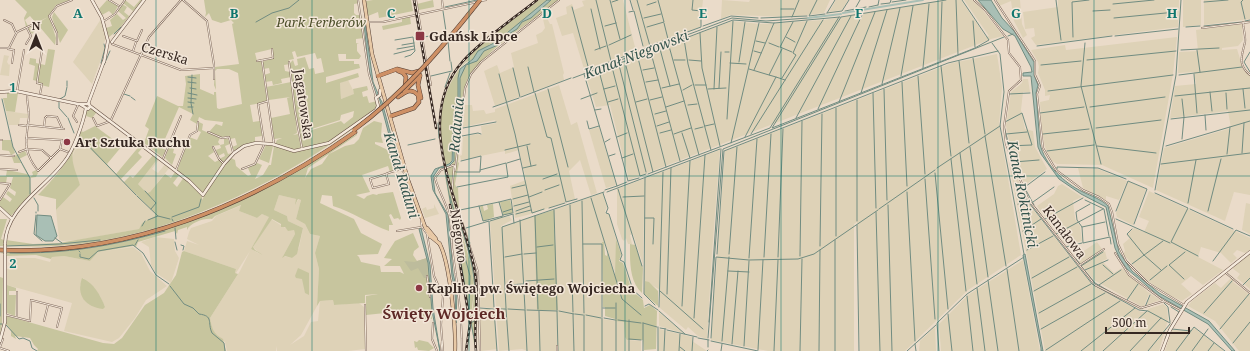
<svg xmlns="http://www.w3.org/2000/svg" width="1250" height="351" font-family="'Noto Serif',serif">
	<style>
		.farmland { fill: #ded2b7; fill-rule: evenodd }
		.green { fill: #c7c59e; fill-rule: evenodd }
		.cemetery { fill: #bdbc9c }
		.water { fill: #a9bfb5; stroke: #718c81 }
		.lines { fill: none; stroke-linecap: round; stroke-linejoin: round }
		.stream { stroke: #718c81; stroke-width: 1 }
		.canal { stroke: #a9bfb5; stroke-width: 2 }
		.street-casing { stroke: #846e60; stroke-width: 2 }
		.secondary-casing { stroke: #664f43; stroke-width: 3.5 }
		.primary-casing { stroke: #533d33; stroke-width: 4 }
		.highway-casing { stroke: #533d33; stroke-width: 4.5 }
		.street { stroke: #f5eadc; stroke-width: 1 }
		.secondary { stroke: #f5eadc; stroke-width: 2.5 }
		.primary { stroke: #e8c9a6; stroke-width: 3 }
		.highway { stroke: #ce9065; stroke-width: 3.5 }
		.rail-casing { stroke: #362822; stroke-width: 2.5 }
		.rail { stroke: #f2e6d8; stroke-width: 1; stroke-dasharray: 3; stroke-linecap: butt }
		.secondary-bridge-casing { stroke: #664f43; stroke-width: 3.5; stroke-linecap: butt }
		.highway-bridge-casing { stroke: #533d33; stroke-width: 4.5; stroke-linecap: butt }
		.secondary-bridge { stroke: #f5eadc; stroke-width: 2.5 }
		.highway-bridge { stroke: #ce9065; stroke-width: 3.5 }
		.grid { fill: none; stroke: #0f766e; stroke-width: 1; stroke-opacity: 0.55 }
		.poi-dot { fill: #8c3744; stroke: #f2e6d8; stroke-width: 1.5 }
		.labels { text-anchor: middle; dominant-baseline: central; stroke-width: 3; stroke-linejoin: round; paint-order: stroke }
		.park-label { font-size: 13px; font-style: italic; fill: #4d502b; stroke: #f2e6d8 }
		.poi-label { font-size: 13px; font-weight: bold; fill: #362822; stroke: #f2e6d8; text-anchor: start }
		.street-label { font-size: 13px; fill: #362822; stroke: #f2e6d8 }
		.water-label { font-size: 14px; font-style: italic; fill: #33544d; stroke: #f2e6d8 }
		.quarter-label { font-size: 15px; font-weight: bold; fill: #5e2926; stroke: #f2e6d8 }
		.grid-label { font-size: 13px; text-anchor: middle; font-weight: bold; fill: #0f766e; stroke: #f2e6d8; stroke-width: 3; stroke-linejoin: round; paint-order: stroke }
	</style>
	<rect width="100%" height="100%" fill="#eadbc9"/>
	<g class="farmland">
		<polygon points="586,0 610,0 611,3 611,0 623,0 636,51 588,69 588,71 585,72 573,33 562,36 556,18 567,14 566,7 572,4 574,10 584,6 582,1"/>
		<polygon points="631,0 703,0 700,27 644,47"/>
		<polygon points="722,0 749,2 750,0 830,0 824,13 791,17 730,15 721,19"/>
		<polygon points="836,0 848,0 842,10 829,12"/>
		<polygon points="944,0 961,0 986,37 989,36 964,0 972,0 981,8 1003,36 991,39 629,180 610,105 596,107 586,76 732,21 760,24 824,20"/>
		<polygon points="997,0 1020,0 1022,24 1027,35 1023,38 1014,21 1011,1 999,6"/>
		<polygon points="1058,0 1179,0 1178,27 1036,45 1031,38 1035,36 1034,28 1025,29 1023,12 1058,7"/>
		<polygon points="1183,0 1201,0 1201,25 1183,27"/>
		<polygon points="1204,0 1250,0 1250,19 1204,25"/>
		<polygon points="547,18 550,24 552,24 564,73 563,75 564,80 495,106 484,71 497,65 500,73 514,67 511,53 538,43 536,35 542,32 545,28 543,19"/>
		<polygon points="101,19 106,39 103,44 105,48 92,84 73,62"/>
		<polygon points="1242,24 1243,40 1238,46 1222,48 1222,50 1237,49 1243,69 1250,76 1250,195 1234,192 1225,221 1156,190 1164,148 1231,128 1228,111 1170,118 1175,86 1196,84 1194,72 1178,73 1179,52 1198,51 1196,30"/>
		<polygon points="1177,37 1173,74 1153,188 1102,165 1057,164 1052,161 1045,147 1042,132 1040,102 1049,100 1050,95 1045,96 1045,90 1038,73 1039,67 1038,62 1031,50 1065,45 1066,50"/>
		<polygon points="997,54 1002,87 999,125 1021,255 968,290 905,351 860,351 857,222 854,224 854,351 768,351 711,340 725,151 952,63"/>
		<polygon points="4,55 9,56 7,62 9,65 10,64 9,76 0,75"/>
		<polygon points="1023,79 1028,79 1030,92 1023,92 1021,110 1025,129 1033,131 1035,147 1047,169 1025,185 1011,151 1006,126 1011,92 1022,83"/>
		<polygon points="348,80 355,94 341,99 340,83"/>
		<polygon points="559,85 571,125 577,122 597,193 591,195 580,160 569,171 575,199 531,214 515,218 510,186 526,180 519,150 505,154 505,151 461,160 460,156 462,155 463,137 477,134 482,135 481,126 497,123 495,120 463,127 465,105 472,105 473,111 484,110 486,114 495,112 495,109"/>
		<polygon points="6,111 28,114 28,118 20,118 19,125 9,125"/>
		<polygon points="599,127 616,185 606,188 589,130"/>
		<polygon points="85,144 155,213 155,216 142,223 139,229 78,240 62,241 59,239 56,210 80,185 71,160 75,150"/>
		<polygon points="720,150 712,253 707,339 698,336 688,327 686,330 660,308 660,290 644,280 645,208 644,209 643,264 633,234 630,235 632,244 628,244 626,238 624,241 622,239 617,224 617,189"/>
		<polygon points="159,157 160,158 152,169 158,173 166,163 170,167 150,192 147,193 137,183"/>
		<polygon points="1009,162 1027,198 1025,199 1092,285 1141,312 1148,312 1148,309 1163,304 1167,307 1168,320 1159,351 1045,351"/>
		<polygon points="1078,168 1098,169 1127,181 1119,200 1106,196 1106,200 1083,188"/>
		<polygon points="1128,181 1146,189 1133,225 1117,217 1116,213"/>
		<polygon points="1062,184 1082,197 1073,201 1075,219 1080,226 1082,241 1066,245 1037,206 1054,194 1058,186"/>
		<polygon points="1149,191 1250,238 1250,250 1245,253 1237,250 1233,254 1237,258 1231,263 1221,253 1201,247 1198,257 1223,270 1203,285 1191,276 1181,284 1192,294 1182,301 1169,295 1148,281 1123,254 1125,251 1123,244 1130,238 1127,235 1134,228 1144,232 1149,221 1139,217"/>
		<polygon points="603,193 607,207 605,211 606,214 609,214 616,239 616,276 605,242 602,243 601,319 624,322 627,340 641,341 641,351 528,351 522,349 499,351 490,221 509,216 512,220 501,226 501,227 534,216 535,248 556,245 554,210"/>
		<polygon points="279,195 296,199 296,203 299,199 301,200 296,219 305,224 310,234 320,236 315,253 319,269 317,306 301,335 290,345 304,336 311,322 318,321 320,301 333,300 334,305 359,303 364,307 365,349 348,351 277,351 277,346 276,351 227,351 225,342 213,332 210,318 240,271 250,251 236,273 235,273 236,269 184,251 187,241 199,245 187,239 189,232 191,228 212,221 216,216 242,205 239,211 257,218 262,214 270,217 251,249 260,254 253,247 271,219 287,229 294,230 295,234 283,256 292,258 299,248 303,228 288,221 287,216 274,210"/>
		<polygon points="1246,203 1250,204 1250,234 1242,230"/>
		<polygon points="434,204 439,214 425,218 422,209 426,207 427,210 434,208"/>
		<polygon points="155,237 174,239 175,251 179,258 171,283 156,273 151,265 149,247 141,242"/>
		<polygon points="1097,242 1104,252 1105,251 1107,259 1102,261 1114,273 1122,268 1148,292 1160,300 1146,305 1151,295 1149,294 1144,306 1141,306 1094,280 1075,257"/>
		<path d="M133 247 141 253 150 271 167 286 146 300 135 318 119 338 112 342 64 331 72 303 7 285V269L12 267 11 259 13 258H35L50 262 52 257 64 256 90 261 98 252ZM83 278 89 282 100 296 105 307 80 286Z"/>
		<polygon points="1250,254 1250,289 1237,278 1240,274 1232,268"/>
		<polygon points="1023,260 1040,351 941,351 939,324 968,295"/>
		<polygon points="1231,278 1234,280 1233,282 1250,295 1250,351 1239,351 1215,321 1188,306 1192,301 1215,283 1221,288"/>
		<polygon points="492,287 494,308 480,307 481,289"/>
		<polygon points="480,309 494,309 497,349 481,351"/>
		<polygon points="659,312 677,327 683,333 659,326"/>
		<polygon points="935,327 936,351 919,351 920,341"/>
		<polygon points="1194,328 1222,349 1224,351 1165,351 1172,330 1189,331"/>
		<polygon points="659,329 692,337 692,341 707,351 658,351"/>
	</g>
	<g class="green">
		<polygon points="15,0 70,0 56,5 49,16 56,38 55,45 39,26 32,34 28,29 48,17 36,23 30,16 25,20 28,26 26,27 24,18 27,12"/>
		<polygon points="107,0 118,6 113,15 109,11 102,15 99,9"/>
		<polygon points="125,0 134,7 140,0 142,0 115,34 114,33 109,37 106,28 112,26 110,20 117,14 123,20 126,18 118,11 122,4 127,7 124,12 129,16 133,11 123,3"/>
		<path d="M204 0H358L359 3 354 4V13L356 15H361L362 18H356L351 25 356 29 363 28 364 38 356 39V43L359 44H357V51L361 56 359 59H346V54H338L339 61H354V64H359L360 68 326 77V83L358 73 359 77 340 83 341 99 354 94 353 89 367 86 368 90 362 92 363 97 367 96 369 103 377 101V108L330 142 303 148 299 134 341 121 344 124 353 117 354 111 341 115 340 120 299 133 296 112H295L297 133 293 135 298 134 301 148 295 151 275 144 277 140 282 138 274 139 271 118 290 114 287 98 290 97 269 100 266 87 291 82 292 84 290 64 284 65 285 71 290 72 291 77 281 79 282 83 273 85 272 81 265 82 264 75 270 73 269 68 263 69 262 62 273 58 272 49 255 53 257 61H261L267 102 250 105 253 122 260 121 262 136 255 137V143L244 145 235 151 232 147 237 145 235 138 230 139 229 136 221 137 209 132 216 124 222 126 223 122 205 120 199 117 197 124 190 120 193 114 179 107 161 148 166 150 162 157 144 143 149 129 145 126 157 96 178 106H183L186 84 185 76 200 74V89L214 95V92H216L217 108 219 109 242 104 238 73 229 69H217L215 71 216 90 214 85 215 67 239 64 232 24 234 23 231 20 221 23 212 20 209 13 205 17 206 13ZM295 51 297 57 315 53 317 59 321 58 324 72 315 74 314 68 309 69 305 57 297 59 298 65 295 66 293 60 289 64V60L294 59 292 52Z"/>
		<polygon points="373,0 411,0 413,11 379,18 378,12 368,16 366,1"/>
		<polygon points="433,0 434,7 419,10 417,4"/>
		<path d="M539 0H547L496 42 490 44 474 59 466 62 459 69 458 106 454 114 455 127 451 163 446 165C442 154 441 141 441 129 438 65 495 35 539 0Z"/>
		<path d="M551 0H559C536 18 475 57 466 83 458 108 461 138 458 162L459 163 455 184 456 187 458 188 459 210 470 243 468 244 454 199 447 168 452 165 457 128V115L460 104 459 79 464 67 479 58 484 51 499 44 504 37 517 29 522 22 531 18Z"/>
		<polygon points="54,12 68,30 60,43 52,17"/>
		<polygon points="410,17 411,24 383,30 382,26 402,22 402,19"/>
		<polygon points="48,49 55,50 49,87 37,84 37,81 33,80 35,66 29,64 30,58 36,59 36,63 45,65"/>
		<polygon points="7,92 18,93 15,112 6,111 3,98 7,98"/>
		<path d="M90 108 96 111V113L92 118 86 116 81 131 83 132 95 126 122 146 107 164 116 174 141 144 144 146 138 153 142 157 121 179 124 182 130 176 133 178 154 154 159 157 138 184 147 193 150 192 165 174 171 178 175 172 180 174 173 183 177 187 184 177 202 196V200L212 182 231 158 235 160 236 166 248 176 251 175 248 168 257 163 262 165 255 179 263 175 269 165H271L274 146 293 152 328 144 375 112C299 172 196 225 100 241 67 247 33 247 0 246V219H7L1 239 4 240V244H6V240L33 244 59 243 139 229 142 223 155 216V213L85 144C62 148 77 172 80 185L56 210V199L38 195C51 182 74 156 79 137 81 129 82 113 90 108Z"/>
		<path d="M374 121 382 123 381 136 383 143 375 142V144L390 151 395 164 392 165 393 171 390 172 388 166 362 175 370 192 356 195 364 199 367 196 373 194 377 195 378 194 393 192 401 218 400 220 398 218 394 219 391 214 389 215 393 225H389V231C369 224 353 212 333 206L332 196 322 195 320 203 354 219 361 233 382 244 378 254 357 255 359 257 361 262 380 266 381 272H400L404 274 400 266H384L392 259 384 258 395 241 413 233 419 247 414 251 413 255 417 261 427 258 431 284 432 319C416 318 402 320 386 320L385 313 366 315V296L378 294 365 295V303L334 305 333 300 320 301 317 306 319 269 315 253 320 236 310 234 305 224 296 219 301 200 298 199 295 205 296 199 279 195 274 210 287 216 288 221 303 228 297 254 292 258 285 256 282 258 295 234 294 230 288 231 285 227H281V224L272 219 253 247 255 250 263 255 251 249 269 217 262 214 257 218 239 211 241 205 215 216 212 219C204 218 190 223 187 230V227L178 230 177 234 175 231 138 242 136 247 133 246 98 252 90 261 64 256 52 257 51 259 36 255 6 256V254L0 253C8 249 36 253 48 252 75 250 102 247 129 240 211 220 281 176 354 135L355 136 356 133 357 135 308 168 305 178 311 169 322 164 329 154 345 146 354 144 359 139 363 128Z"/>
		<polygon points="199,122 203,124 202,130 220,138 218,142 220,145 212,146 214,152 208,156 215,162 219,160 223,163 203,193 177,171 189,137 197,140 201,132 197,130"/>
		<polygon points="224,139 228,139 230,144 225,146 228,154 232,153 223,162 219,159 225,156 224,153 218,156 216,150 221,148 220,145 224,144"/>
		<polygon points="2,140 11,140 15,153 11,155 9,151 2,150"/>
		<polygon points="266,145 273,146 269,163 259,159"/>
		<polygon points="169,147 174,149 173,153 176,154 172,165 165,158"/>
		<polygon points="25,151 27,155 19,159 30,177 33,175 32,172 36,170 38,173 36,177 30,178 31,193 11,216 0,206 0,201 3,197 10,202 12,199 6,194 8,191 15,196 16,192 10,188 13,177 7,177 6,183 0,182 0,176 6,176 7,170 27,174 21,163 14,163 12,157"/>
		<polygon points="444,170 472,269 474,292 471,315 469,315"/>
		<polygon points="510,200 513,213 503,215 500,202"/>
		<polygon points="493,204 494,217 483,221 480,206 483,206 484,211 488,209 487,205"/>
		<polygon points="554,210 558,310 537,310 534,216"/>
		<path d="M456 212C473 249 477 281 475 322 474 329 475 338 474 344L471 323 473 320 471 319C479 278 468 250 456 212Z"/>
		<polygon points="616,239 621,254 619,261 623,263 632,291 643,300 644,308 650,305 657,311 656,349 644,350 643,340 627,340 625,337 624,322 615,321 615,319 605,316 605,307 603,307 602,242 604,242 605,255 607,256 607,252 615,276"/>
		<path d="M630 244 635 245 643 268 642 293C629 281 630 261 630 244Z"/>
		<path d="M184 251 236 269 235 273 238 274 210 318C212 328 213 334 223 339L226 351H37L38 349 34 345 30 338 15 336 16 339 11 336V331L6 324 7 316 103 343 114 344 122 338 145 305 164 293 176 275 182 252Z"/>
		<polygon points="298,268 309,273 309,295 305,293 302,279 296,278 295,276"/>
		<polygon points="0,277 3,278 2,324 0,334"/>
		<path d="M82 278C93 282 101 296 105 307L103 309C85 307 76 295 82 278Z"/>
		<polygon points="645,281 649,282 658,291 658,306 644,294"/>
		<polygon points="7,285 16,288 16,291 9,291 9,295 16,295 15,316 7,313"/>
		<polygon points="419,340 428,342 434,348 429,351 418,350 417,347 415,348 414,341 417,342"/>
	</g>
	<polygon class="cemetery" points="427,258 428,278 424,278 418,268 411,271 404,261 414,262"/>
	<g class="water">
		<polygon points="547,0 551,0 531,18 522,22 517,29 504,37 498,45 484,51 477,61 466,65 460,78 460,104 457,115 457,128 454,141 454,161 448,167 439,168 433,177 435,193 448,215 453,273 457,291 456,323 455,291 452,276 446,214 433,190 431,176 435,169 449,164 452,161 454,114 458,106 458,78 460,69 473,59 478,51 496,42"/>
		<path d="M978 0H991L1002 18 1014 31 1034 62V75L1038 85 1036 93 1040 144C1045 165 1064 183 1083 192 1091 196 1101 199 1108 206L1119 252 1132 271 1159 293 1209 321 1235 351H1232L1208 324 1159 296 1127 269 1120 259 1115 248 1106 207 1081 194 1059 179 1041 154 1038 147 1031 76H1023V73L1032 72 1031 67 1015 36 1003 29Z"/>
		<path d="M365 23 373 82 379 96 377 97C367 74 367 48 364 24Z"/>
		<polygon points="379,97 382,102 400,169 398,169"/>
		<polygon points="37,215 51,216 57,236 53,241 45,241 36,235"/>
		<polygon points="421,228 430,265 433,308 440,351 432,311 428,263 419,229"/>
		<polygon points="1025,254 1043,351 1041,351 1041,348 1023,255"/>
	</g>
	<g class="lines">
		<g class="stream">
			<polyline points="596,0 611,61"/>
			<polyline points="610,0 620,39"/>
			<polyline points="630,0 633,10"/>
			<polyline points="637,0 650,46"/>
			<polyline points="817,0 809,16 825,14"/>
			<polyline points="946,0 841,17 772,128 975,48 989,40 962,0"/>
			<polyline points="956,0 958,54"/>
			<polyline points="1056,0 1061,40"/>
			<polyline points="1243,0 1241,2 1245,19"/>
			<polyline points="612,2 618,0"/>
			<polyline points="892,2 906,0"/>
			<polyline points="1204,2 1228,0"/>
			<polyline points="881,4 890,3 891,0"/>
			<polyline points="1113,4 1154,0"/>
			<polyline points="647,5 656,2"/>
			<polyline points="878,5 879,0"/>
			<polyline points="445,7 477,0"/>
			<polyline points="572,7 589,70 596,67"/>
			<polyline points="856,7 860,0"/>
			<polyline points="869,7 878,5"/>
			<polyline points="591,9 600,49"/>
			<polyline points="781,9 794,9"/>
			<polyline points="443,11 447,38"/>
			<polyline points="845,11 866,7"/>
			<polyline points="1093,11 1110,10"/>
			<polyline points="629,12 634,11 643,46"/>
			<polyline points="827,13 842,11 849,0"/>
			<polyline points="827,13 835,0"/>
			<polyline points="792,17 799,0"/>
			<polyline points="644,18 661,14"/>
			<polyline points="761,18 807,16"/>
			<polyline points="1114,18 1176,12"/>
			<polyline points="973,21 975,47"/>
			<polyline points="1245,21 1250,20"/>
			<polyline points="256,22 272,13 289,8 299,0"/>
			<polyline points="664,23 668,39"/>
			<polyline points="605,26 616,23"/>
			<polyline points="703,26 731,16 758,18"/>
			<polyline points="1204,26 1242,22"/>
			<polyline points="647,27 664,22 658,0"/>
			<polyline points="1186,27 1200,26"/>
			<polyline points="700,33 702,68 720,146"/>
			<polyline points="114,34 121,27"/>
			<polyline points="1008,36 1013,34"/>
			<polyline points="1115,36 1178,29"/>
			<polyline points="424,37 436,35"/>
			<polyline points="786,37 795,42"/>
			<polyline points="1073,37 1072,2 1089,0"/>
			<polyline points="684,39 688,64 711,150"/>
			<polyline points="395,40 413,37 415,51 411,55 405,57"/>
			<polyline points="448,41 450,61"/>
			<polyline points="756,41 765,43"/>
			<polyline points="769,43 779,47"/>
			<polyline points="992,43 1000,54 1004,92 1000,126 1024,254"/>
			<polyline points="1085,43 1081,86 1101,164"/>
			<polyline points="402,45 414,43"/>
			<polyline points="609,45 631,35"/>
			<polyline points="652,45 701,27 701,11 692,10 693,0"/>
			<polyline points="669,46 699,155"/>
			<polyline points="1037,46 1112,36"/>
			<polyline points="397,49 414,46"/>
			<polyline points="660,49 670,86"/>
			<polyline points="595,50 606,46"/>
			<polyline points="1181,50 1219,48"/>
			<polyline points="1197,50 1200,72"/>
			<polyline points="639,51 648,47"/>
			<polyline points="754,51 761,53"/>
			<polyline points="725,52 729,52"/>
			<polyline points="792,52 780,47 793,22"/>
			<polyline points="1250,52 1244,62 1250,72"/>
			<polyline points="651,53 680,161"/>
			<polyline points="394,54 414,49"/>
			<polyline points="638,58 666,167"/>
			<polyline points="973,58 985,134"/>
			<polyline points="674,60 685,60"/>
			<polyline points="689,60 701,61"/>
			<polyline points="1087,60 1176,51"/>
			<polyline points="613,61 635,52"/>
			<polyline points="940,61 942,2"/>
			<polyline points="959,61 969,143"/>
			<polyline points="451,62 452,70"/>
			<polyline points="625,62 653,172 648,174"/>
			<polyline points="739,62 745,22"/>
			<polyline points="101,63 105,48 104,44"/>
			<polyline points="730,63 746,64"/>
			<polyline points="104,65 110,51"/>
			<polyline points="619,65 646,172"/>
			<polyline points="1041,65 1081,61"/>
			<polyline points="599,66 609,62"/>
			<polyline points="941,66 951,156"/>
			<polyline points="528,67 534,92"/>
			<polyline points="612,67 640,176 646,174"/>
			<polyline points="513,68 520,97"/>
			<polyline points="923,68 929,4"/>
			<polyline points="749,69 769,75"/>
			<polyline points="643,70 654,68"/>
			<polyline points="754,70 774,23"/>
			<polyline points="499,74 515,134 532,213 544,209"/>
			<polyline points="584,74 617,186 627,182"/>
			<polyline points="1194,74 1197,113"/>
			<polyline points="192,75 191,103 193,114"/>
			<polyline points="1179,75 1242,67"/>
			<polyline points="431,76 452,71"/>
			<polyline points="901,76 913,6"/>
			<polyline points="918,76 925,174"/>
			<polyline points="188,77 196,78"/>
			<polyline points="776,77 769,75 782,49"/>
			<polyline points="573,78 732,18 766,21 808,18"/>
			<polyline points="782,78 796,55 793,53 807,21"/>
			<polyline points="67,81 67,86"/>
			<polyline points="188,82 196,83"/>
			<polyline points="646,82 658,80"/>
			<polyline points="902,82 907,186"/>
			<polyline points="882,84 900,8"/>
			<polyline points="695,85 706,85"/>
			<polyline points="445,87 450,73"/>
			<polyline points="190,88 196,89"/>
			<polyline points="662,88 679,84"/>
			<polyline points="719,88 721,52"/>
			<polyline points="548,89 568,167"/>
			<polyline points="604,89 615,86"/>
			<polyline points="708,89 726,88"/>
			<polyline points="714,89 717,27"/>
			<polyline points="884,89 887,200"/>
			<polyline points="1243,89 1245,108"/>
			<polyline points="683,90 692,85"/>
			<polyline points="1048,91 1173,75"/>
			<polyline points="1210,92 1212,111"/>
			<polyline points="188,93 197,95"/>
			<polyline points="535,93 547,137 551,138 566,202 577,199"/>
			<polyline points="861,93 887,10"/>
			<polyline points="873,93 876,208"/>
			<polyline points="1226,93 1227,109"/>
			<polyline points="124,94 130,96"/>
			<polyline points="1009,94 1030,93"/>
			<polyline points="1175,96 1250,88"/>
			<polyline points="131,97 135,100"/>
			<polyline points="521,97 571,78"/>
			<polyline points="188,98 196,99"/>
			<polyline points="2,99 13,147 30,178 30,194"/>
			<polyline points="60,99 65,96 67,87"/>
			<polyline points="581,99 597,93"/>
			<polyline points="650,100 662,97"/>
			<polyline points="857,100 857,221"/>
			<polyline points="59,102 59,108 67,117"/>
			<polyline points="188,102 194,103"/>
			<polyline points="608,102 618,99"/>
			<polyline points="636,102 647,99"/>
			<polyline points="839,102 875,12"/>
			<polyline points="688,105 697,104"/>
			<polyline points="188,107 193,107"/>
			<polyline points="493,107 519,98"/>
			<polyline points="666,107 684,101"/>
			<polyline points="1090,107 1165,97"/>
			<polyline points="818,109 863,13"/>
			<polyline points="595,110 601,109"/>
			<polyline points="1040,113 1084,107"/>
			<polyline points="655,114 666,111"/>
			<polyline points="1205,115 1206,130"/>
			<polyline points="68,118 74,133"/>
			<polyline points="796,118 851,16"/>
			<polyline points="727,119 733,21"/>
			<polyline points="1171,119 1250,110"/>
			<polyline points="587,121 589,129 599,126"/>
			<polyline points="1005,122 1022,113 1032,145 1008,146"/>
			<polyline points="438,123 439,138"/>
			<polyline points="657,126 669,122"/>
			<polyline points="705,126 714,124"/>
			<polyline points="1004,126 1012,158"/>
			<polyline points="463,128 496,122"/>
			<polyline points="1096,128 1161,120"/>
			<polyline points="695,129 703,127"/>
			<polyline points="660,133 671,130"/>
			<polyline points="682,133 690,158"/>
			<polyline points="674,134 691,128"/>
			<polyline points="751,134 823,20"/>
			<polyline points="1006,134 1027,132"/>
			<polyline points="1043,134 1089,129"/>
			<polyline points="79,136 136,195"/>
			<polyline points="462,136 478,133 481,134"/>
			<polyline points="985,136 1006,266"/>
			<polyline points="617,137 627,133"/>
			<polyline points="745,137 776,77 785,80"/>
			<polyline points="1182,139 1184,117 1182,99"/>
			<polyline points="605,142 610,139"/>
			<polyline points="731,143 759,23"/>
			<polyline points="408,145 435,139"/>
			<polyline points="527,146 531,166"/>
			<polyline points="1097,146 1156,153"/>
			<polyline points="1166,146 1250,121"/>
			<polyline points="970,147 988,277"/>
			<polyline points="505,150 530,144"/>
			<polyline points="1047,151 1094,145"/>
			<polyline points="960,153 977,284"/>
			<polyline points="1242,153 1244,123"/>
			<polyline points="1227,154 1230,127"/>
			<polyline points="609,156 615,154"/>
			<polyline points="622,158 633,154"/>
			<polyline points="951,159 966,291"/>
			<polyline points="1014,162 1039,160"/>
			<polyline points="507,163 520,159"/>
			<polyline points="1161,164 1250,153"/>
			<polyline points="523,168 536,165"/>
			<polyline points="937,168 1000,126"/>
			<polyline points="1057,169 1057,167 1098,168 1126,179"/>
			<polyline points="445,171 469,309"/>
			<polyline points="456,172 480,172 481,156 461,161"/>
			<polyline points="653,172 770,128 839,17"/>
			<polyline points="935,173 948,309"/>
			<polyline points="639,178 628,181 599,71 733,20 774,23 840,17"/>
			<polyline points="645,178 644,294 655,305"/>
			<polyline points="543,179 557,174"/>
			<polyline points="925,179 935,319"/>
			<polyline points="1022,183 1034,205"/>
			<polyline points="457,187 508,177 506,163 480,170"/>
			<polyline points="1025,187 1045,172"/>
			<polyline points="512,188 525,185"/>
			<polyline points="618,189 642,266"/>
			<polyline points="545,190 559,185"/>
			<polyline points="605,190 617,186"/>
			<polyline points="1155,190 1176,75 1181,0"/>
			<polyline points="145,191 156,203 151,209"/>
			<polyline points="607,192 720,149"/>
			<polyline points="907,192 915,341"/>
			<polyline points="603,193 608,208 606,213 609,214 622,255 620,260 624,262 633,290 642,298"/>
			<polyline points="1155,193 1188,208 1171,242 1198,256"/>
			<polyline points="137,196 158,216"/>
			<polyline points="450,196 463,245"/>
			<polyline points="529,197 542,192"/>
			<polyline points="623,197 644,196"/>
			<polyline points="34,198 38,205 38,211"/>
			<polyline points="591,198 622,299 641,315"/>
			<polyline points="513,199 528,195"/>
			<polyline points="1085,200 1104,209 1109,236"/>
			<polyline points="582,201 584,313"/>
			<polyline points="499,202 511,199 513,213"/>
			<polyline points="1033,202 1054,187"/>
			<polyline points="1188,203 1196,160"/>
			<polyline points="1018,204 1026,199 1092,284 1139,310 1148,311 1170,323"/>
			<polyline points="1090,204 1076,212 1077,220 1082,227 1083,243 1110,237 1111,244"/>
			<polyline points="570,205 573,312"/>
			<polyline points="888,205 892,351"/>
			<polyline points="514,206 529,202"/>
			<polyline points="1035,207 1054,232"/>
			<polyline points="549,208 565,203"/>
			<polyline points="879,209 935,170"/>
			<polyline points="1190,209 1233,229"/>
			<polyline points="460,210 499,202 503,216 483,221 479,206"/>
			<polyline points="554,210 557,310"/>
			<polyline points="516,211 530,206"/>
			<polyline points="1116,211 1128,181 1147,189 1134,224"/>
			<polyline points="1208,211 1221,159"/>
			<polyline points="503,212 512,209"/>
			<polyline points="876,212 880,351"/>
			<polyline points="36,213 36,212"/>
			<polyline points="516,214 531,210"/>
			<polyline points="36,215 34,234 42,241"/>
			<polyline points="503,215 512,213"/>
			<path d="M457 216C471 256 477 275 475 319"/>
			<polyline points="535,216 538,309"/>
			<polyline points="172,217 199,207 201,199"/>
			<polyline points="645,218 654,218 653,244"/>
			<polyline points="172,219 173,221"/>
			<polyline points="1045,219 1083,198"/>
			<polyline points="1116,219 1170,243"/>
			<polyline points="148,220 158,216 170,219"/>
			<polyline points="520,220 525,309"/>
			<polyline points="490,221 513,214 514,223"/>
			<polyline points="857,225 859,351"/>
			<polyline points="142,226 145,221"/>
			<polyline points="1082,227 1105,222"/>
			<polyline points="175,228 176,239"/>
			<polyline points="466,228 489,221 494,307"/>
			<polyline points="1132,229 1127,234 1144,255 1161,270"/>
			<polyline points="1023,231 1041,219"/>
			<polyline points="1056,234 1103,209"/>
			<polyline points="836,236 836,108"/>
			<polyline points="55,238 62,243"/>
			<polyline points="175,242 177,250"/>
			<polyline points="469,243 470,243"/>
			<polyline points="583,244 602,244 602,317"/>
			<polyline points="135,245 138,240"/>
			<polyline points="181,245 184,246 183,250"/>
			<polyline points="7,246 60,244 100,240"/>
			<polyline points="462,246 470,276 469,312"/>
			<polyline points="820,246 822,114"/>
			<polyline points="537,247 553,245"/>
			<polyline points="1066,247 1082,243"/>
			<polyline points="1027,250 1053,236"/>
			<polyline points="79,251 80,252"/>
			<polyline points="1103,252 1081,266 1095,283 1114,294"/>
			<path d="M10 253C66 254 112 246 165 231"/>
			<polyline points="80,254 80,257 89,259 98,251 133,245 143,253 156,275 169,284"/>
			<polyline points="524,254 536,253"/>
			<polyline points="717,254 724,151 948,63 998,51"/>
			<polyline points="729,254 737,147"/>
			<polyline points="800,256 802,121"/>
			<polyline points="505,257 522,254"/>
			<polyline points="764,257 771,134"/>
			<polyline points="778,257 783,129"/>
			<polyline points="749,258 757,139"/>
			<polyline points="1076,259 1080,264"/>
			<polyline points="1213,261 1236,230 1250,236"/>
			<polyline points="1132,264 1163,241"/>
			<polyline points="1103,265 1113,274"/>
			<polyline points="1007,269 1019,351"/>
			<polyline points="1085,270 1108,260"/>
			<polyline points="728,271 749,272"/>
			<polyline points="1032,278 1069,257"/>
			<polyline points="1184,279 1169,265 1185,252"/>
			<polyline points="988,280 998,351"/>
			<polyline points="1150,280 1167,266"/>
			<polyline points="526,281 554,279"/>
			<polyline points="507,285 523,284"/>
			<polyline points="1099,285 1121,270"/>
			<polyline points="1243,285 1250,278"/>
			<path d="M170 286 184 304 193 308 199 314C214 316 207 322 212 333L224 343 225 351"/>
			<polyline points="482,287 492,286"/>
			<polyline points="977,288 985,351"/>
			<polyline points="660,291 703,329"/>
			<polyline points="1034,291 1077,267"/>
			<polyline points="667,294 671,168"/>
			<polyline points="967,296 973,351"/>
			<polyline points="1127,300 1138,284"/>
			<polyline points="616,303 616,319"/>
			<polyline points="1164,303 1168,307 1170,322"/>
			<polyline points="0,304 0,316"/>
			<polyline points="645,306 649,304 658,310"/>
			<polyline points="682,306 690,161"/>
			<polyline points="659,307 663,172"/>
			<polyline points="1145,307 1150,295"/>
			<polyline points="1171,307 1179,312 1171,326"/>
			<polyline points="480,308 493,309"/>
			<polyline points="506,308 502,227 604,192"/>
			<polyline points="603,308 615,308"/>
			<polyline points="1142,308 1152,305"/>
			<polyline points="494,309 497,351"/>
			<polyline points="496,309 506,309"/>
			<polyline points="506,309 509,351"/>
			<polyline points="508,309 525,310"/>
			<polyline points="525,310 527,351"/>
			<polyline points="527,310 557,311"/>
			<polyline points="539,311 540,351"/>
			<polyline points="557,311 558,351"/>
			<polyline points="559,311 574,314"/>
			<polyline points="659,311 685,334"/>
			<polyline points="1039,313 1091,284"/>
			<polyline points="1204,313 1232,281"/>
			<polyline points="573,314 574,351"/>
			<polyline points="575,314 583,315"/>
			<polyline points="948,314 952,351"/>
			<polyline points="584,315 584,351"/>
			<polyline points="586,315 601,318"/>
			<polyline points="602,318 602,351"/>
			<polyline points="604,318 615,320"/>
			<polyline points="694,318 705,155"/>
			<polyline points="618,320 641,323"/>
			<polyline points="474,321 471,323 475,343"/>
			<polyline points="476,321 477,321"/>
			<polyline points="709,322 721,149"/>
			<polyline points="643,323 657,327"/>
			<polyline points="0,324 2,324"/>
			<polyline points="6,325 19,339 23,338 30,341 32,348 37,351"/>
			<polyline points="660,328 666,329"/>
			<polyline points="1041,329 1105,293"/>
			<polyline points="1172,329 1191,331 1194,327 1225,351"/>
			<polyline points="1220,329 1249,294"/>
			<polyline points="667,330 697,337"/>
			<polyline points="698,338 709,340"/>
			<polyline points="708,338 723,149 1004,37"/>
			<polyline points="711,338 716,257 749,260 798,259 814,254 878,210"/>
			<polyline points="629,339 641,340"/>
			<polyline points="1165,339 1169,329"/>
			<polyline points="711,341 758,351"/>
			<polyline points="722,341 729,257"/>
			<polyline points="1233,343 1250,322"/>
			<polyline points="732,344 738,271"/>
			<polyline points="915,344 916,351"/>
			<polyline points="744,346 749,261"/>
			<polyline points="680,347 685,351"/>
			<polyline points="708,347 708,340"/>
			<polyline points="758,350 763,260"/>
			<polyline points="1046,350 1120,301"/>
			<polyline points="616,351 616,320"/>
			<polyline points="629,351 629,320"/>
			<polyline points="643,351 643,323"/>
			<polyline points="658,351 658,327"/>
			<polyline points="664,351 665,329"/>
			<polyline points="679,351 680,334"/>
			<polyline points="692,351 693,337"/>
			<polyline points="707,351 708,350"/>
			<polyline points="721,351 722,344"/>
			<polyline points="774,351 778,260"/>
			<polyline points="800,351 802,259"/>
			<polyline points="819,351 820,250"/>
			<polyline points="835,351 835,240"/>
			<polyline points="907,351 936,325"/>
			<polyline points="939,351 937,323 967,294 1024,257"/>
			<polyline points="1081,351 1135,308"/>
			<polyline points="1103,351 1147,311"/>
			<polyline points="1130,351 1161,318"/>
			<polyline points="1148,351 1170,324"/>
			<polyline points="1176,351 1191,331"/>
			<polyline points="1192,351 1208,329"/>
			<polyline points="1208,351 1214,343"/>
		</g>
		<g class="canal">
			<polyline points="843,13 923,0"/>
			<polyline points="808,18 841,14"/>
		</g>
		<defs>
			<g id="street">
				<polyline points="109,0 119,6"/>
				<polyline points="183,0 207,21 214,65 214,79"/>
				<polyline points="358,0 369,74 376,97"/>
				<polyline points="416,0 426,61"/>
				<polyline points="442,0 443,9"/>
				<polyline points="974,0 985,10 1008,40 1009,53 1020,67 1021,80 1009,91 1004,127 1006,144 1028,199 1095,285 1141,308 1164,301 1181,310"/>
				<polyline points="995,0 1035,61 1035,75 1040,86 1037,94 1043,148 1056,170 1083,190 1099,197 1109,204 1112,212 1118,244 1126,261 1148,283 1184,305"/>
				<polyline points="480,1 486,0"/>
				<polyline points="4,20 12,24 16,33"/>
				<polyline points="104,21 115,14 125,0"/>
				<polyline points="368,22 383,22 477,2"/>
				<path d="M1243 22C1243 28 1246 36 1245 42 1242 56 1237 64 1250 75"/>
				<polyline points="1202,28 1250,22"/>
				<polyline points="123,36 137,41 142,30"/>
				<polyline points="26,44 31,36 27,28"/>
				<polyline points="57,44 57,33 49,16 57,6 72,0"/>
				<polyline points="112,44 181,70 214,68"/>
				<polyline points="0,48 9,48 17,32 34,24"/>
				<polyline points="8,49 14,50 12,63"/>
				<polyline points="133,51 136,42"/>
				<polyline points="262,60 274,144"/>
				<polyline points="257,61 273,58 272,49"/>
				<polyline points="289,62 295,111 302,148"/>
				<polyline points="427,64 431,85"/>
				<polyline points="17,91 24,50"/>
				<polyline points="40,94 42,84 37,83 42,50"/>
				<path d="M27 95C27 102 29 110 29 117 26 141 22 150 38 171L51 158"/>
				<polyline points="93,118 97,126 108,122"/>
				<polyline points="111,120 149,37 181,0"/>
				<polyline points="77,122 73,116 78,105"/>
				<polyline points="19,125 27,126"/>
				<polyline points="27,125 64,129"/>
				<polyline points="44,127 45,118 47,116 57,117 62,128"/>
				<polyline points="208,132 222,138 229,137 233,152"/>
				<polyline points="0,140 2,140"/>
				<polyline points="264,142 258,104 268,101"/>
				<polyline points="213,147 219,159 224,164"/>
				<polyline points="60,149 68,152"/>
				<polyline points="19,152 27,149 42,150 51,158 60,149 62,140 26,138"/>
				<polyline points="0,155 14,156"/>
				<polyline points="163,159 181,116"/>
				<polyline points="454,166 452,191 478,272 480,351"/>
				<path d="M455 168 454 165 441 170 435 178C438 190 446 202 449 215 452 225 451 237 452 248 457 282 462 316 462 351"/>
				<polyline points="0,169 17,170"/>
				<polyline points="242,169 255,164 264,145"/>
				<polyline points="176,170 190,135 197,131 198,122"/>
				<polyline points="455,171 465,88 471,74 481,62 559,0"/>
				<polyline points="386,174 370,179 373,188 389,184 386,174 388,173 401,169 405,174"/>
				<polyline points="0,183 10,184 0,200"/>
				<polyline points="421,220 422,227 430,238"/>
				<polyline points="397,231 422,227"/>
				<polyline points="427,234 434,276 443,296 441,325 443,351"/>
				<polyline points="1115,253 1129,275 1164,301"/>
				<polyline points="1080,265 1104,249"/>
				<polyline points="1226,273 1250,293"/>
				<polyline points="427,276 430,297"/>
				<polyline points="365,305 366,351"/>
				<polyline points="6,315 30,321 31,300 62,308 57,327"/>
				<polyline points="17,317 17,292"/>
				<polyline points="44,321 48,305"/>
				<polyline points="433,323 432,339 437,351"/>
				<polyline points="557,346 557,351"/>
				<polyline points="0,347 3,339"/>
				<polyline points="0,348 9,351"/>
				<polyline points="441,351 442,341"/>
			</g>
			<g id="secondary">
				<polyline points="92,0 102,18 108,41 104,62"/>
				<polyline points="112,42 144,0"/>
				<polyline points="0,92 16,91 78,104 89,104 90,107 88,109 81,105"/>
				<polyline points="88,104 104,61"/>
				<polyline points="90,106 189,181 203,195 224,164 234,153 244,146 256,143 272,144 294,151 329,143 376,110 378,106 376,98 380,95 380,90 382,89"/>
				<polyline points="0,208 12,219"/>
				<path d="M5 244C6 208 44 189 64 162 74 150 83 123 86 108"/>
				<polyline points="0,341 5,322 5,254"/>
				<polyline points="1162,351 1170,330 1187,302 1250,252"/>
			</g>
			<g id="primary">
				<polyline points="364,0 372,54 408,180 425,227 430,236 440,244"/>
				<polyline points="427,228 436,239"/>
				<path d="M439 243C450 260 456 330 455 351"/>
			</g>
			<g id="highway">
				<polyline points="398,71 403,73 406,77 405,86"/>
				<polyline points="420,75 418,85 421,98"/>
				<polyline points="378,76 397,69 412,73 419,71"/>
				<polyline points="404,91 420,76"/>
				<path d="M391 116 414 108 419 102 418 95C410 87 405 93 398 97"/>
				<path d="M0 250C128 256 252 205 355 132"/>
			</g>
		</defs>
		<use href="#street" class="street-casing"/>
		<use href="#secondary" class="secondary-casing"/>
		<use href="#primary" class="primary-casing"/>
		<use href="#highway" class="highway-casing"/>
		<use href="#street" class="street"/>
		<use href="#secondary" class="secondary"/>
		<use href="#primary" class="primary"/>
		<use href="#highway" class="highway"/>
		<defs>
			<g id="rail">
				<polyline points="414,0 436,128"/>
				<polyline points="450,205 470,323"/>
				<polyline points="466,351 471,317"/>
				<path d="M476 351C473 323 480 294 474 267 461 204 411 119 463 61 483 39 513 19 537 0"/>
			</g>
		</defs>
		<use href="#rail" class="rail-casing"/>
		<use href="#rail" class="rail"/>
		<defs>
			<polyline id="secondary-bridge" points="5,244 5,254"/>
			<path id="highway-bridge" d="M354 130C404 93 442 48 480 0"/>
		</defs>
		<use href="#secondary-bridge" class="secondary-bridge-casing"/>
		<use href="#highway-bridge" class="highway-bridge-casing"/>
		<use href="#secondary-bridge" class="secondary-bridge"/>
		<use href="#highway-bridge" class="highway-bridge"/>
	</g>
	<path class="grid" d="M156 0V351M312 0V351M469 0V351M625 0V351M781 0V351M938 0V351M1094 0V351M0 176H1250"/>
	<g class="poi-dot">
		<rect x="415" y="31" width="10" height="10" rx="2"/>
		<circle cx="67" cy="142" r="4"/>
		<circle cx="419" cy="288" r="4"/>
	</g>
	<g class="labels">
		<g class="park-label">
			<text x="321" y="22">Park Ferberów</text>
		</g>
		<g class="poi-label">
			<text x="429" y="36">Gdańsk Lipce</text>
			<text x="75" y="142">Art Sztuka Ruchu</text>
			<text x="427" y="288">Kaplica pw. Świętego Wojciecha</text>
		</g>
		<g class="street-label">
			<text transform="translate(165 53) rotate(17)">Czerska</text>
			<text transform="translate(304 104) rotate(82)">Jagatowska</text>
			<text transform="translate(1065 232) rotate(53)">Kanałowa</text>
			<text transform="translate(459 236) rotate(82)">Niegowo</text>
		</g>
		<g class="water-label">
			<text transform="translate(636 54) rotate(-21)">Kanał Niegowski</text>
			<text transform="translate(456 125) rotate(-85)">Radunia</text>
			<text transform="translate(402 175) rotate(73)">Kanał Raduni</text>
			<text transform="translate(1023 194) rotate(79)">Kanał Rokitnicki</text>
		</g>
		<g class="quarter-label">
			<text x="444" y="313">Święty Wojciech</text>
		</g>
	</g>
	<g class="grid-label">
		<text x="78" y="18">A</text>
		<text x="234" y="18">B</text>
		<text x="391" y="18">C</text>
		<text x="547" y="18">D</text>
		<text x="703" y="18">E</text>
		<text x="859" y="18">F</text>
		<text x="1016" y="18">G</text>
		<text x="1172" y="18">H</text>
		<text x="13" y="92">1</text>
		<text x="13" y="268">2</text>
	</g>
	<g transform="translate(36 36)" stroke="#f2e6d8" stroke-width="3" paint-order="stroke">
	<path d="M0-3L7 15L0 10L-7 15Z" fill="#362822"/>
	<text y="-6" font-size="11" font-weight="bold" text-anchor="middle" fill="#362822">N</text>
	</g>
	<path d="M1106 327v6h83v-6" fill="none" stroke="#362822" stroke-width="2"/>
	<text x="1112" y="327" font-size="12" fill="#362822" stroke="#f2e6d8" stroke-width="3" paint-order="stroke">500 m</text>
</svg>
